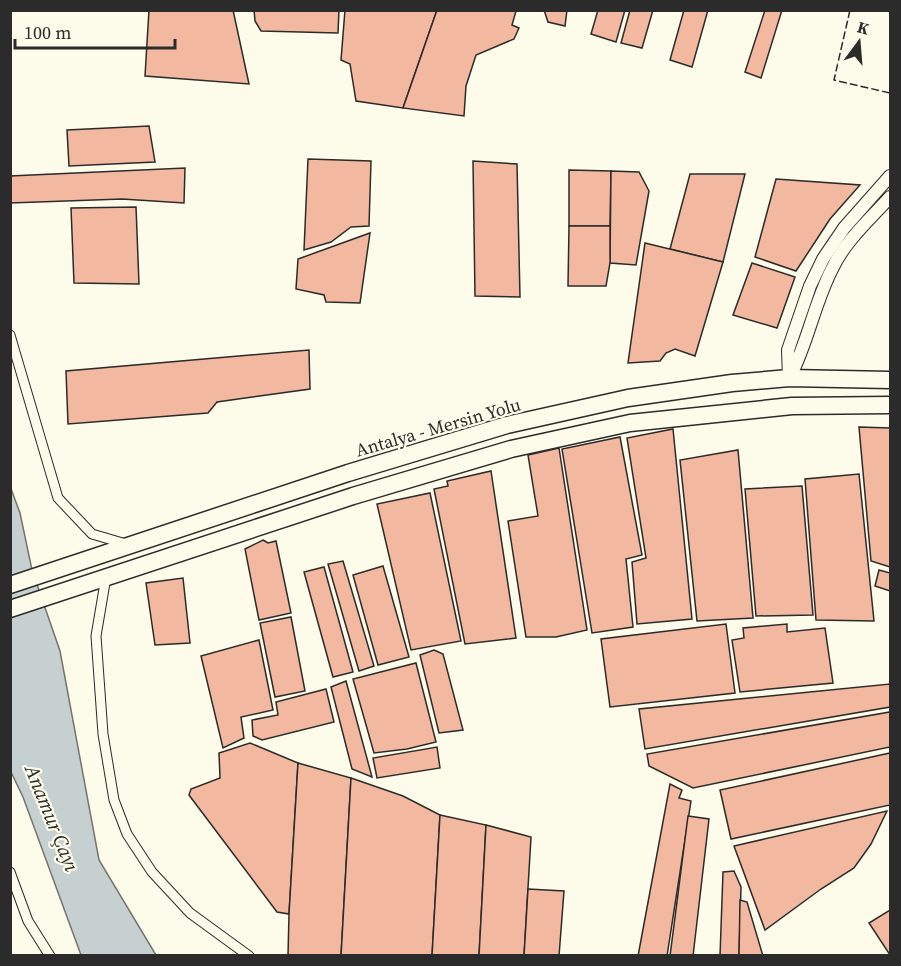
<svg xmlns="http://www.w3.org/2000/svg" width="901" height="966" font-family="'Source Serif 4',serif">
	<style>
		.water { fill: #c7d0d0; stroke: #74746e; stroke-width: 1.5 }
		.building { fill: #f2b8a0; stroke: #2b2b2b; stroke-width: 1.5 }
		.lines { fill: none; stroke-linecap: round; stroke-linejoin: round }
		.minor-casing { stroke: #2b2b2b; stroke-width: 11 }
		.tertiary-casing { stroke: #2b2b2b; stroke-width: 14 }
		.trunk-casing { stroke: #2b2b2b; stroke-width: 19 }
		.minor { stroke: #fdfbea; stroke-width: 9 }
		.tertiary { stroke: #fdfbea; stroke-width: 12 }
		.trunk { stroke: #fdfbea; stroke-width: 16 }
		.fence { stroke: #2b2b2b; stroke-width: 1.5; stroke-dasharray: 8 3; stroke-linecap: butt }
		.labels { text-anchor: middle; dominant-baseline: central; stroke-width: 4.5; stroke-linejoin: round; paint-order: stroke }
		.street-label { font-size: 18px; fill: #2b2b2b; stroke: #fdfbea }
		.water-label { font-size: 20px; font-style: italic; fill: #2b2b2b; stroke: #fdfbea }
	</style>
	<rect width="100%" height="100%" fill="#fdfbea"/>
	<polygon class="water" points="10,486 20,513 32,570 60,651 99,860 156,955 81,955 23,797 11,772"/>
	<g class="building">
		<polygon points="149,10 233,10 249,84 145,76"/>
		<polygon points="254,10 339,10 338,33 261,31 255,21"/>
		<polygon points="345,10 437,10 403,108 356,101 350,64 341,60"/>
		<polygon points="437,10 516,11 512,25 519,28 514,39 476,55 466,86 464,116 403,108"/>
		<polygon points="544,10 567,10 565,26 548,22"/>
		<polygon points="598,10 625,10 616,42 591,34"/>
		<polygon points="630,10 653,10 642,48 621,43"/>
		<polygon points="684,10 708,10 692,67 670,60"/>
		<polygon points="765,10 782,10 761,78 745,72"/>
		<polygon points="149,126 155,162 69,166 67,130"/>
		<polygon points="308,159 371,161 369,226 351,227 331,242 304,250"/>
		<polygon points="473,161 517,164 520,297 475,296"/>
		<polygon points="185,168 184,203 122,199 10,203 10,176"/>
		<polygon points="569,170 611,171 610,226 569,226"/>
		<polygon points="611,171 639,172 649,191 636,265 610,263"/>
		<polygon points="690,174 745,174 723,262 670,249"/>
		<polygon points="776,179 860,185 830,219 796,271 755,257"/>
		<polygon points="136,207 139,284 74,283 71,208"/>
		<polygon points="569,226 610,226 610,263 606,286 568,286"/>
		<polygon points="370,233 360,303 326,302 324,295 296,289 298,259"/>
		<polygon points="645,243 723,262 695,356 675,349 666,353 660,361 628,363"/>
		<polygon points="752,263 795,277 777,328 733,315"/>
		<polygon points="309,350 310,389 217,402 208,413 68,424 66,371"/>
		<polygon points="859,427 890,428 890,567 871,561"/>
		<polygon points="673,429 692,619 637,624 632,562 646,558 627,438"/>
		<polygon points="620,437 642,555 626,559 633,627 592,633 562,449"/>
		<polygon points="559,448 587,630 556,637 526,637 508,521 538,516 528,455"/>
		<polygon points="738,450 753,618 697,621 680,460"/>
		<polygon points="491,471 516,638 465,644 434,489 448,486 447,481"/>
		<polygon points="859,474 874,621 816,620 805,479"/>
		<polygon points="802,486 813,615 756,616 745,489"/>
		<polygon points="430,493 461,641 411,650 377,504"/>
		<polygon points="263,540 268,543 276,541 291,613 259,620 245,549"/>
		<polygon points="343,561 374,666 359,671 328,564"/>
		<polygon points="383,566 409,657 378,665 353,575"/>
		<polygon points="324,567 353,672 333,677 304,572"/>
		<polygon points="879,570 890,573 890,591 875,586"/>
		<polygon points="183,578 190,643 155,645 146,583"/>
		<polygon points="291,617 305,691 275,697 260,623"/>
		<polygon points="726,624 735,693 610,707 601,639"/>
		<polygon points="787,624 787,632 825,628 833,683 740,692 732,640 744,638 743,628"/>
		<polygon points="259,640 273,710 241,717 244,738 223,748 201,656"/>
		<polygon points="434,650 443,654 463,730 439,733 420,655"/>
		<polygon points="416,663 436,742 407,749 374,753 353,679"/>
		<polygon points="346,681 372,777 352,769 331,687"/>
		<polygon points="890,684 890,707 645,749 639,709"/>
		<polygon points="326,689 334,722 262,740 253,736 252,720 278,715 276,702"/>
		<polygon points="890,712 890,747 693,788 649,766 647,754"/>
		<polygon points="250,743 298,763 289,914 277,912 189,795 191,789 220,778 219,753"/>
		<polygon points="437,747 440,768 377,778 373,758"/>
		<polygon points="890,753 890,805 731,839 720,790"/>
		<polygon points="298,763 351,778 341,956 288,956 289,914"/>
		<polygon points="351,778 403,796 440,815 432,956 341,956"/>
		<polygon points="670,784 682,790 679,798 691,801 667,956 638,956"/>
		<polygon points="887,811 871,844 854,868 821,889 765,930 734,846"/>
		<polygon points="440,815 486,825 479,956 432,956"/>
		<polygon points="688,816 709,819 693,956 670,956"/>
		<polygon points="486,825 531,837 524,956 479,956"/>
		<polygon points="734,871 741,887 739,956 720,956 723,872"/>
		<polygon points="528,889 564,891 559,956 524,956"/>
		<polygon points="740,900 747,902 763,956 739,956"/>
		<polygon points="890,910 890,955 869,923"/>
	</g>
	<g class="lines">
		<defs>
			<g id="minor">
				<polyline points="10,335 58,498 92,534 126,544"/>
				<polyline points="106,577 96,636 103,734 114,800 127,834 152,872 190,913 249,956"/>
				<polyline points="10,872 28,921 50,956"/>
			</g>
			<g id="tertiary">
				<path d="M790 377C808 342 814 304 832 269 845 241 870 219 890 197"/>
				<polyline points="789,378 788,350 810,286 823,259 844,228 890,176"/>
			</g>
			<g id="trunk">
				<polyline points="10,585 348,473 507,425 628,398 732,383 789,378 890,380"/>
				<polyline points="10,609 353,496 511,449 630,423 792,406 890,405"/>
			</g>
		</defs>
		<use href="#minor" class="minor-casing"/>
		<use href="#tertiary" class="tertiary-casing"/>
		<use href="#trunk" class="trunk-casing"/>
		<use href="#minor" class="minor"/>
		<use href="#tertiary" class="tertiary"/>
		<use href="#trunk" class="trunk"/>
		<polyline class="fence" points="850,10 834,80 890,93"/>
	</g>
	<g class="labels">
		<g class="street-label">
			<text transform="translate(438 427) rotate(-16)">Antalya - Mersin Yolu</text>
		</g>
		<g class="water-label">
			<text transform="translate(52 818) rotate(68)">Anamur Çayı</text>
		</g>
	</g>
	<rect width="901" height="966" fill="none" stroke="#2b2b2b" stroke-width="24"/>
	<g transform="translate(859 42) rotate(16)" stroke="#fdfbea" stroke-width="4.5" paint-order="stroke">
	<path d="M0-4.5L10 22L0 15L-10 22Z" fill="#2b2b2b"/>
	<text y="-9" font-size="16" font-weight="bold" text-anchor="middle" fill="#2b2b2b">K</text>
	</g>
	<path d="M15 39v9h160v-9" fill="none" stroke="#2b2b2b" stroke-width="3"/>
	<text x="24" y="39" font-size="18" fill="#2b2b2b" stroke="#fdfbea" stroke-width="4.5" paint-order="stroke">100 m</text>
</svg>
